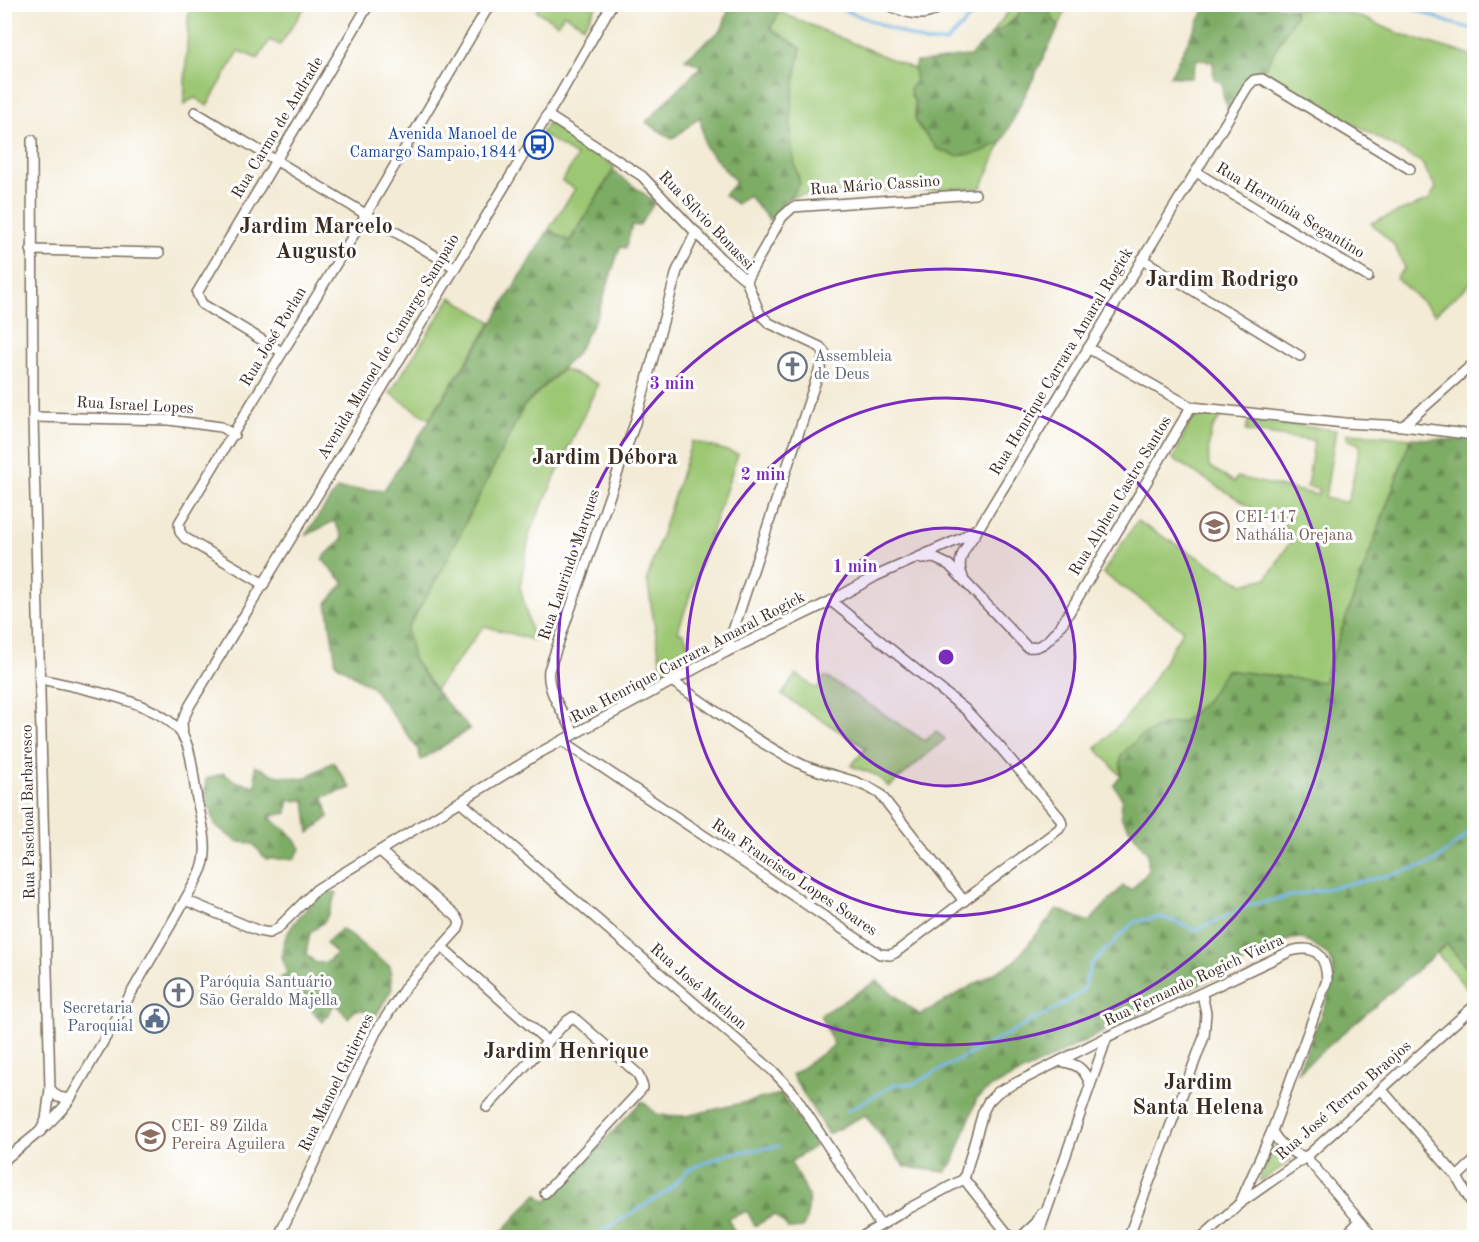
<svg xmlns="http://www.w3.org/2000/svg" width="1479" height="1242" font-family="'Old Standard TT',serif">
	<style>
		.green { fill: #9cc773; stroke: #6c7848; stroke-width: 1.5 }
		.forest { fill: url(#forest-firs); stroke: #5c6b42; stroke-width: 1.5 }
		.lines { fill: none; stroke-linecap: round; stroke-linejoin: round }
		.stream { stroke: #72b4e7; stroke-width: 3 }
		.street-casing { stroke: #7b6e5e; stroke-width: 12 }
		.street { stroke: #fff; stroke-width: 9 }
		.ring { fill: none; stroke: #7b2cbf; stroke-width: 3 }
		.labels { text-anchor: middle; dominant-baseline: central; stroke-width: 6; stroke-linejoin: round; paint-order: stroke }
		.street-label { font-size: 16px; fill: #3b2a1e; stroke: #fff }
		.transit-label { font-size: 16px; fill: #164399; stroke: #fff; text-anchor: end }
		.worship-label { font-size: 16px; fill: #5b616d; stroke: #fff; text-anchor: start }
		.education-label { font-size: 16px; fill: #785e54; stroke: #fff; text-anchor: start }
		.service-label { font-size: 16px; fill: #4e5e75; stroke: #fff; text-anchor: end }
		.district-label { font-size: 22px; font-weight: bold; fill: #3b2a1e; stroke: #fff }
		.centre { fill: #7b2cbf; stroke: #fff; stroke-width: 3 }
		.ring-label { font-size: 18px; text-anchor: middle; font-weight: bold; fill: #7b2cbf; stroke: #fff; stroke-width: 6; stroke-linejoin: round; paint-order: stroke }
	</style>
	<defs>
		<pattern id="forest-firs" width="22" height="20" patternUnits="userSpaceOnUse" patternTransform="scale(1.5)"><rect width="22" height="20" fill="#7dac65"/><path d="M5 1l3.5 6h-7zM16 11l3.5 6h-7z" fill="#688c53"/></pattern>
	</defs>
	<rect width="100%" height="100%" fill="#fff"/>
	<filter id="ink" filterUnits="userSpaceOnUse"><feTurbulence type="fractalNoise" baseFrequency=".0167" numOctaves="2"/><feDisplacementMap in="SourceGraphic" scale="12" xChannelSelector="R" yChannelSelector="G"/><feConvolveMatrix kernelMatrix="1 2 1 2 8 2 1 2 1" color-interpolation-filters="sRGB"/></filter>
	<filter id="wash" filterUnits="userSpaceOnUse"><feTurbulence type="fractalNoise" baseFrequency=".008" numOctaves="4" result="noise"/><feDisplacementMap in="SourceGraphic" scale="24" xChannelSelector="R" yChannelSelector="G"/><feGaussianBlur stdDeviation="1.35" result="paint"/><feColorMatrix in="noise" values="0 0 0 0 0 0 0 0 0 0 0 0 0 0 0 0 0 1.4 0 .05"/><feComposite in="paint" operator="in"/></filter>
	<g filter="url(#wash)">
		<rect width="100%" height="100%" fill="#f3ebd5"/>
		<g class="green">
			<polygon points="189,5 189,4 306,5 280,45 270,40 258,59 239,51 207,106 196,98 190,100 184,105"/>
			<polygon points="540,5 540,4 597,5 584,26 564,14 558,24 536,11"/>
			<path d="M1013 5H1022C1020 19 1002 29 990 36Z"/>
			<polygon points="1047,5 1068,5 1059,26 1052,18"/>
			<polygon points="1294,8 1345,13 1366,19 1400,34 1474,56 1474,280 1435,314 1396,278 1405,268 1394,245 1371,223 1429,200 1436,188 1421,162 1262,72 1295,16"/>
			<path d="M780 12 914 69 916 81 911 95C918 106 912 111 916 122 917 127 924 132 927 137 950 166 973 155 1002 142L981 188 799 195 788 199 800 183C784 134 791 97 801 48L770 28Z"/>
			<polygon points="548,123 615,167 569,242 549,229 575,189 562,181 577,157 541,133"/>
			<polygon points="451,297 492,322 429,419 390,393"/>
			<polygon points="563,369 598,384 530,532 520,586 533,640 484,626 435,690 413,659 406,629 440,574 524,406"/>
			<path d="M1202 415 1221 417C1207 430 1208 449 1209 466L1234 482 1237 477 1318 495 1319 489 1307 487 1314 441 1246 431 1248 420 1336 430 1325 498 1344 502 1348 501 1360 447 1359 444 1348 440 1346 435 1348 433 1411 438 1323 682 1226 670 1206 701 1182 723 1165 724 1140 737 1121 755V776L1096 748 1125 719 1152 682 1183 630 1103 573 1137 521 1243 584 1267 578 1291 541V532L1173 459 1192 418Z"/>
			<polygon points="692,441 738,454 678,631 684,634 695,661 663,678 647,579"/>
			<polygon points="796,674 817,689 825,676 925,741 936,731 945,739 889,787 876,775 851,766 866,748 782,695"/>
			<polygon points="1447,944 1474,976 1474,993 1472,995 1437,953"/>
			<polygon points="1273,1146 1292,1160 1261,1181 1259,1179"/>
		</g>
		<g class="forest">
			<polygon points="1257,4 1294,8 1295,16 1262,72 1249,77 1229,111 1223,96 1222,83 1214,79 1213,62 1197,59 1191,78 1170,76 1207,5"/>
			<path d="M730 5H749L780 12 770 28 801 48C791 97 784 134 800 184 790 197 778 206 770 221L748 195 737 204 724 195 736 182 705 147 700 117 672 139 646 122 701 66 685 59 722 29Z"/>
			<path d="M1022 5H1047L1052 18 1059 26 1002 142 979 153 957 156 937 149 916 122V102L911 95 910 88 916 81 914 69 916 62C934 62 951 57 970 56 977 49 984 41 992 35 1003 27 1021 20 1022 5Z"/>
			<polygon points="613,171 655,202 639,226 632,225 626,248 620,247 598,314 576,354 524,406 440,574 407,629 413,659 435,690 470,729 421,760 418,749 372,687 336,664 327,603 344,583 322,559 343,538 334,521 305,536 337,489 384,490 486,333 549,229 570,242"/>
			<polygon points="1411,438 1474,441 1474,976 1447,944 1297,1073 1328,998 1334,977 1333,964 1327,954 1302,938 1291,939 990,1088 977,1098 953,1163 946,1172 905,1167 865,1115 828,1134 792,1075 834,1045 820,1015 877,981 920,1015 1014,962 1057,909 1089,922 1123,886 1131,890 1148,872 1148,854 1121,817 1122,799 1114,785 1121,776 1121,755 1140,737 1165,724 1182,722 1206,701 1226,670 1323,682"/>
			<polygon points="333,762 351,788 323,797 329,817 309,833 305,800 288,801 287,813 270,816 274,822 289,832 301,848 294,859 266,859 253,844 236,841 215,825 205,792 206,779 223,773 237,782 256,786 255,766 275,775 303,779"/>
			<path d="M327 890 337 893 325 921 310 933 306 954 316 963 327 962 336 954 326 943 341 929C359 939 371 956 390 966L392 989 370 1025 365 1010H355L348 1018 335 1003 323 1022 297 995 279 980 287 973C285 968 282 961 282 955 281 931 310 904 327 890Z"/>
			<path d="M781 1094 816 1145 790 1162C806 1189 815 1196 803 1228L788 1229 785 1224 774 1215 755 1226 747 1211 728 1219 734 1231 729 1237H497L537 1194 546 1202 642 1101 658 1115 686 1116Z"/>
		</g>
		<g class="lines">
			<g class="stream">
				<polyline points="829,4 925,42 946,42 970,18 979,4"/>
				<polyline points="1402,4 1450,23 1474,29"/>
				<polyline points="847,1111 894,1085 915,1083 1057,1008 1083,991 1091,964 1134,922 1160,917 1197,930 1250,905 1390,875 1433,863 1474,829"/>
				<polyline points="591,1238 668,1191 688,1170 727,1154 779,1146"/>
			</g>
		</g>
	</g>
	<g filter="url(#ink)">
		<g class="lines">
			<defs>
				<g id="street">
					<path d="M886 4C900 11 921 19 935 10L936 4"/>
					<polyline points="195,112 454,267"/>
					<polyline points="547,115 642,176 720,258 746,280 760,314 769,323 820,347 825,353 726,652"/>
					<polyline points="32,140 33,417 50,1089 46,1120 40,1132"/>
					<polyline points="1196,172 1368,277"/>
					<polyline points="31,250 159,253"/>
					<polyline points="1142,259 1300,356"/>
					<polyline points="746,280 782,217 793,207 975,194"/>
					<polyline points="1088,348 1191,407 1345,423 1403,426 1474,435"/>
					<polyline points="282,352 202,304 197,293 369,4"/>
					<polyline points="33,417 169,420 221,427 234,435"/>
					<polyline points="1403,426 1474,363"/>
					<path d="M922 559 934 558 949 565 1027 647C1045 650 1054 633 1064 621L1191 407"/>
					<path d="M963 577C954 559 968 545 977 531"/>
					<polyline points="264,584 185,538 180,532 179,523 362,221 490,4"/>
					<path d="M673 682C714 709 758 744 803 765 830 777 854 777 880 794L964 901"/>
					<path d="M575 734C565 715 546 692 549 670L635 423 677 271 696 232"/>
					<polyline points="183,737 182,722 190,705 561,93 612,4"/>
					<polyline points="563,741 880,954 890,955 895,953 1059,829 1062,824 1060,818 999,746 966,710 831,601"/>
					<polyline points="461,802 772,1070 792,1091 880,1225"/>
					<polyline points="185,900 259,931 269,933 277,929 317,889 541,752 726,652 831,601 876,576 962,538 980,526 1248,86 1254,80 1262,79 1410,169"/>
					<polyline points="442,947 547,1041"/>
					<path d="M1060 1061C1077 1064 1084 1068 1090 1084"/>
					<polyline points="50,1089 58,1097 70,1099"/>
					<polyline points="1382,1090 1457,1177 1474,1207"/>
					<polyline points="487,1107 567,1021 573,1017 638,1074 643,1087 638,1093 545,1193"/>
					<path d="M1272 1131C1279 1145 1290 1153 1306 1157"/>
					<polyline points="1306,1157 1374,1238"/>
					<path d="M4 1160C28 1141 52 1124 70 1099L185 900C190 890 198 879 202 868 210 847 201 820 197 799 193 779 193 750 181 733 158 700 78 688 41 679"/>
					<polyline points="1457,1177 1474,1161"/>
					<path d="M964 1179 983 1112 988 1102 998 1092 1107 1037 1291 951C1316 944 1326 956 1327 980L1272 1131 1240 1203"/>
					<polyline points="964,1179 1011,1238"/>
					<polyline points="278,1238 376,1032 407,985 458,929 460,923 457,917 380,851"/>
					<polyline points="860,1238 906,1210 964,1179"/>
					<polyline points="1020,1238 1036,1223 1042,1213"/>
					<polyline points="1037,1238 1107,1037"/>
					<polyline points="1128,1238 1204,1037 1206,1013 1202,994"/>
					<polyline points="1201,1238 1240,1203 1306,1157 1474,1006"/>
					<polyline points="1343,1238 1359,1222"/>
				</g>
			</defs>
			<use href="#street" class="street-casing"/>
			<use href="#street" class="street"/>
		</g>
	</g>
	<circle cx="946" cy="657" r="129" fill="#7b2cbf" fill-opacity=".12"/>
	<g class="ring">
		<circle cx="946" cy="657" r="129"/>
		<circle cx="946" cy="657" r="259"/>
		<circle cx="946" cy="657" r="388"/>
	</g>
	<defs>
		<symbol id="bus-ring" viewBox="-11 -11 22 22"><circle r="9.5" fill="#fff" stroke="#1a4fb4" stroke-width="1.5"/><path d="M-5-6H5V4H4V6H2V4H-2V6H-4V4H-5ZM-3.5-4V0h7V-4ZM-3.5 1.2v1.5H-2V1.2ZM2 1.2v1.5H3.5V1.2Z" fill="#1a4fb4"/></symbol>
		<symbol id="church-ring" viewBox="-11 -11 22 22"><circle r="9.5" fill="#fff" stroke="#6b7280" stroke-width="1.5"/><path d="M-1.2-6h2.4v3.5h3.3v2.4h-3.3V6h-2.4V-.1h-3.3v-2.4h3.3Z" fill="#6b7280"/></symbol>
		<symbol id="school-ring" viewBox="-11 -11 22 22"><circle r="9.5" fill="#fff" stroke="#8d6e63" stroke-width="1.5"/><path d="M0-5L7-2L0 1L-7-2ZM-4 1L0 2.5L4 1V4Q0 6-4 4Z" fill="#8d6e63"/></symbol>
		<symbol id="civic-ring" viewBox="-11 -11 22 22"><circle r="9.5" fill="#fff" stroke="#5c6f8a" stroke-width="1.5"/><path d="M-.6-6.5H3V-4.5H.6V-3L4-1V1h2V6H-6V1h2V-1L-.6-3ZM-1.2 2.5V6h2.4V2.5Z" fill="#5c6f8a"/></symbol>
	</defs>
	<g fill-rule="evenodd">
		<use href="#bus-ring" x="522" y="128" width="33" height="33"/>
		<use href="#church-ring" x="776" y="350" width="33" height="33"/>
		<use href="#school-ring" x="1198" y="510" width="33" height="33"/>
		<use href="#church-ring" x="162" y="976" width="33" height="33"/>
		<use href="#civic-ring" x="138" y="1002" width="33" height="33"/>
		<use href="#school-ring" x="134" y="1120" width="33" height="33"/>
	</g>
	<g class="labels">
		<g class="street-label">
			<text transform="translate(278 128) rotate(-59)">Rua Carmo de Andrade</text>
			<text transform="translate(875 186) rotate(-4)">Rua Mário Cassino</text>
			<text transform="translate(1290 211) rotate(31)">Rua Hermínia Segantino</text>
			<text transform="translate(706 221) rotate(46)">Rua Sílvio Bonassi</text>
			<text transform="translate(274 337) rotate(-59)">Rua José Porlan</text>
			<text transform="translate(389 347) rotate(-59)">Avenida Manoel de Camargo Sampaio</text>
			<text transform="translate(1062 362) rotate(-59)">Rua Henrique Carrara Amaral Rogick</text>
			<text transform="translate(135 406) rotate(3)">Rua Israel Lopes</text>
			<text transform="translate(1121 496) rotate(-59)">Rua Alpheu Castro Santos</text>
			<text transform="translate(570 565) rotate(-71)">Rua Laurindo Marques</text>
			<text transform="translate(688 658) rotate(-28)">Rua Henrique Carrara Amaral Rogick</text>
			<text transform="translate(29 812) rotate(-91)">Rua Paschoal Barbaresco</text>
			<text transform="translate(794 878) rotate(34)">Rua Francisco Lopes Soares</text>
			<text transform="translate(1194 981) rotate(-25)">Rua Fernando Rogich Vieira</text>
			<text transform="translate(698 987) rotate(41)">Rua José Muchon</text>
			<text transform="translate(337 1083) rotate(-64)">Rua Manoel Gutierres</text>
			<text transform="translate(1344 1101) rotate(-41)">Rua José Terron Braojos</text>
		</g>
		<g class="transit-label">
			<text x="517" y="135">Avenida Manoel de<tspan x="517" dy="18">Camargo Sampaio,1844</tspan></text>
		</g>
		<g class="worship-label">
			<text x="814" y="357">Assembleia<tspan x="814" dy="18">de Deus</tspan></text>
			<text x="199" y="983">Paróquia Santuário<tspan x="199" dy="18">São Geraldo Majella</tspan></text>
		</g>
		<g class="education-label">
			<text x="1235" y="518">CEI-117<tspan x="1235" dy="18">Nathália Orejana</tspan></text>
			<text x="171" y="1127">CEI- 89 Zilda<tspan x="171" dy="18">Pereira Aguilera</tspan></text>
		</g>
		<g class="service-label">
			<text x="133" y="1009">Secretaria<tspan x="133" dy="18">Paroquial</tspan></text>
		</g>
		<g class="district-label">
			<text x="316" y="227">Jardim Marcelo<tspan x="316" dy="25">Augusto</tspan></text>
			<text x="1222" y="280">Jardim Rodrigo</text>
			<text x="605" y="458">Jardim Débora</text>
			<text x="566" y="1052">Jardim Henrique</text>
			<text x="1198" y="1083">Jardim<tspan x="1198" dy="25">Santa Helena</tspan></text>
		</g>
	</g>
	<circle cx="946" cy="657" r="9" class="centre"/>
	<g class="ring-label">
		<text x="672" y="389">3 min</text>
		<text x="763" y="480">2 min</text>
		<text x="855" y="572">1 min</text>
	</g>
	<rect width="1479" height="1242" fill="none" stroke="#fff" stroke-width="24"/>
</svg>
